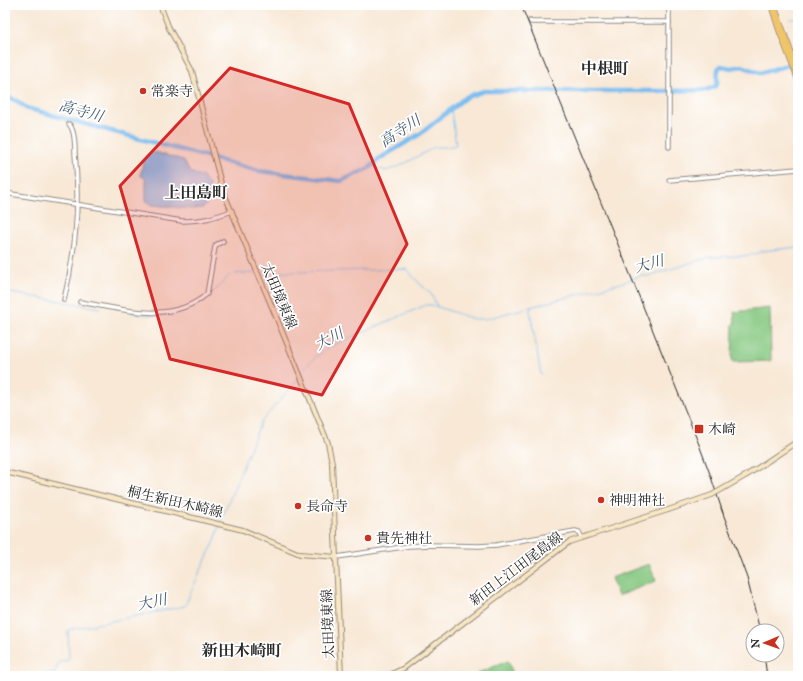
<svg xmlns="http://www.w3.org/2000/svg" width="803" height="681" font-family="'IM FELL Great Primer','Noto Serif JP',serif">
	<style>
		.green { fill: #85c780; stroke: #587956 }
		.water { fill: #7bbdf0; stroke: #53748e }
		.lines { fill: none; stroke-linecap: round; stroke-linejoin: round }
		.stream { stroke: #7bbdf0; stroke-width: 1 }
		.river { stroke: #7bbdf0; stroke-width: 4.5 }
		.tertiary-casing { stroke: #928a80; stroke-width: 5.5 }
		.secondary-casing { stroke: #928a80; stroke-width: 6 }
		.trunk-casing { stroke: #928a80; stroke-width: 6 }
		.tertiary { stroke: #fff; stroke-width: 3.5 }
		.secondary { stroke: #f9e7c3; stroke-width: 4 }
		.trunk { stroke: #f0c469; stroke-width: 4.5 }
		.rail { stroke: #2b2b2b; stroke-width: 1 }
		.secondary-bridge-casing { stroke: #928a80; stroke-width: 6; stroke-linecap: butt }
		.secondary-bridge { stroke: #f9e7c3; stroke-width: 4 }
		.marked { fill: #d62828; fill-opacity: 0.2; stroke: #d62828; stroke-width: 3; stroke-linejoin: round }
		.poi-dot { fill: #c8321e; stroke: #fff; stroke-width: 1.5 }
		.labels { text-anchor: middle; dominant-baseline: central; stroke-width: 3.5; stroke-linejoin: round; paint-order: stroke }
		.poi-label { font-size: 14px; fill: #2b2b2b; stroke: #fff; text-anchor: start }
		.street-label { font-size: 14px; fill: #2b2b2b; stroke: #fff }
		.water-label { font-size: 15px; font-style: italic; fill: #475e70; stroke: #fff }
		.quarter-label { font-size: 16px; font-weight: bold; fill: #2b2b2b; stroke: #fff }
	</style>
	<rect width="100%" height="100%" fill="#fff"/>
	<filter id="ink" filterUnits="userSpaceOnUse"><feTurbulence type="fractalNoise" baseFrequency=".025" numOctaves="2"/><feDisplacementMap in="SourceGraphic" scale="8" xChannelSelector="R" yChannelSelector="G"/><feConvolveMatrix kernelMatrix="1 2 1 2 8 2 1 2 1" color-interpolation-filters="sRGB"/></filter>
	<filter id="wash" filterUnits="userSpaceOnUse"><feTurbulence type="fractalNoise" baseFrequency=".012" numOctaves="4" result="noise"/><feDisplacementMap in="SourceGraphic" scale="16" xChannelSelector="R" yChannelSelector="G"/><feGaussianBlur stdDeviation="0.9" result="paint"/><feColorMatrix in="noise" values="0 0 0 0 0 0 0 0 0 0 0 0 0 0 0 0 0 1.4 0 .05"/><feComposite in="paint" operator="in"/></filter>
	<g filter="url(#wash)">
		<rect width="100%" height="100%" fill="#f8e8d5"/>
		<g class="green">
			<polygon points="770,308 771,361 733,362 732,360 733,325 735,321 734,312"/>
			<polygon points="649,564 656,581 618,596 611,578"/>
			<polygon points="508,661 514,676 479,676 478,673"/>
		</g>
		<polygon class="water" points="155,152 183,160 190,172 203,177 207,183 210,186 208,203 203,208 192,209 152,205 146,201 146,179 140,175 142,169 143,160 150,154"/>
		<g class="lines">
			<g class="stream">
				<polyline points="791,19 798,19"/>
				<polyline points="372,166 386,171 398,167 435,147 447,147 456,145 451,109"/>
				<polyline points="260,273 405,269 408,270 415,279 431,294 437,306"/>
				<polyline points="235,274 255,273"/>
				<polyline points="5,292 101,308"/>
				<polyline points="531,307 530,311 541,375"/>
				<path d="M132 313C179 320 199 310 230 275"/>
				<path d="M301 373C310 360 320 353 333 345L426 305H432L474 319H485L621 283 640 276H648L710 257 743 256 756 254 762 251 798 247"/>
				<polyline points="220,523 261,422 299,378"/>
				<polyline points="44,676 48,673 55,673 59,662 68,660 69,658 68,630 185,606 201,569 215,541 219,526"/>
			</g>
			<polyline class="river" points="5,96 17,101 26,108 259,171 341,181 369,168 379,159 420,134 466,97 484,91 663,91 706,90 714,87 717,84 718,69 721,66 731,68 742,66 760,73 798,62"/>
		</g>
	</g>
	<g filter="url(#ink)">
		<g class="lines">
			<defs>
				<g id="tertiary">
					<polyline points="530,21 531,22 669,22"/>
					<polyline points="669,147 669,5"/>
					<polyline points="669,180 798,169"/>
					<path d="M5 193 182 221C203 221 212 218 232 211"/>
					<path d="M64 300C76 251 80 203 75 153 75 145 75 130 69 124"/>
					<path d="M80 302C122 309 171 325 207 294L215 247 216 245 223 241"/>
					<polyline points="337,557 409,546 430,545 479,546 496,545 575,531 579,532 581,537"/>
				</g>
				<g id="secondary">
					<polyline points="160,5 169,28 192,71 223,191 272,307 328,443 332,463 341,676"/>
					<polyline points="5,472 243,530 300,554 337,557"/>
					<polyline points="747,475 798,441"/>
					<polyline points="388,676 404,668 569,542 668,510"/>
				</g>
				<g id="trunk">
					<polyline points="771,5 779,30 798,80"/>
					<polyline points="774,5 798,71"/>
				</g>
			</defs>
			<use href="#tertiary" class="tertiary-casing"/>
			<use href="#secondary" class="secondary-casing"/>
			<use href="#trunk" class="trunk-casing"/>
			<use href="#tertiary" class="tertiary"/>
			<use href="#secondary" class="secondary"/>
			<use href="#trunk" class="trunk"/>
			<g class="rail">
				<polyline points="521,5 698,442 710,474 723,513"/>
				<polyline points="721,508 747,578 760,631"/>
				<polyline points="764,655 767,676"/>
			</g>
			<defs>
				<polyline id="secondary-bridge" points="668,510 712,495 747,475"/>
			</defs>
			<use href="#secondary-bridge" class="secondary-bridge-casing"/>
			<use href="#secondary-bridge" class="secondary-bridge"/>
		</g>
	</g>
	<path class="marked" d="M230 68 349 104 407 244 322 395 170 359 120 186Z"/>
	<g class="poi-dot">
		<circle cx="143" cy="91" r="4"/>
		<rect x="694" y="424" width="10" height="10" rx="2"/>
		<circle cx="601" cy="500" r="4"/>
		<circle cx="298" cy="506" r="4"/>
		<circle cx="368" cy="538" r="4"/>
	</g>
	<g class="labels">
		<g class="poi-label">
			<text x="151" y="91">常楽寺</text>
			<text x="708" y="429">木崎</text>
			<text x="609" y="500">神明神社</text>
			<text x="306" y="506">長命寺</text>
			<text x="376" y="538">貴先神社</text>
		</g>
		<g class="street-label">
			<text transform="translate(279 296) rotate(67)">太田境東線</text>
			<text transform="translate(175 502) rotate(13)">桐生新田木崎線</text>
			<text transform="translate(516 569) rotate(-37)">新田上江田尾島線</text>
			<text transform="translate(328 624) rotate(-92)">太田境東線</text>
		</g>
		<g class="water-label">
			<text transform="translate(81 111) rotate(15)">高寺川</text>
			<text transform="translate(400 131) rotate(-33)">高寺川</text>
			<text transform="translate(649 264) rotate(-15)">大川</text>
			<text transform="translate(329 339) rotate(-28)">大川</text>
			<text transform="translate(152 602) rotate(-12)">大川</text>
		</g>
		<g class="quarter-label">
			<text x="605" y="68">中根町</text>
			<text x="196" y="192">上田島町</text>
			<text x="242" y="650">新田木崎町</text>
		</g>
	</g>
	<rect width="803" height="681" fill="none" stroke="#fff" stroke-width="20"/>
	<g transform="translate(765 643) rotate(268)"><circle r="19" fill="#ffffff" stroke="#aaaaaa"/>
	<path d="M0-3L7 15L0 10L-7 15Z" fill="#c8321e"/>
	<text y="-6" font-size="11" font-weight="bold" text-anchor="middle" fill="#2b2b2b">N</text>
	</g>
</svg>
